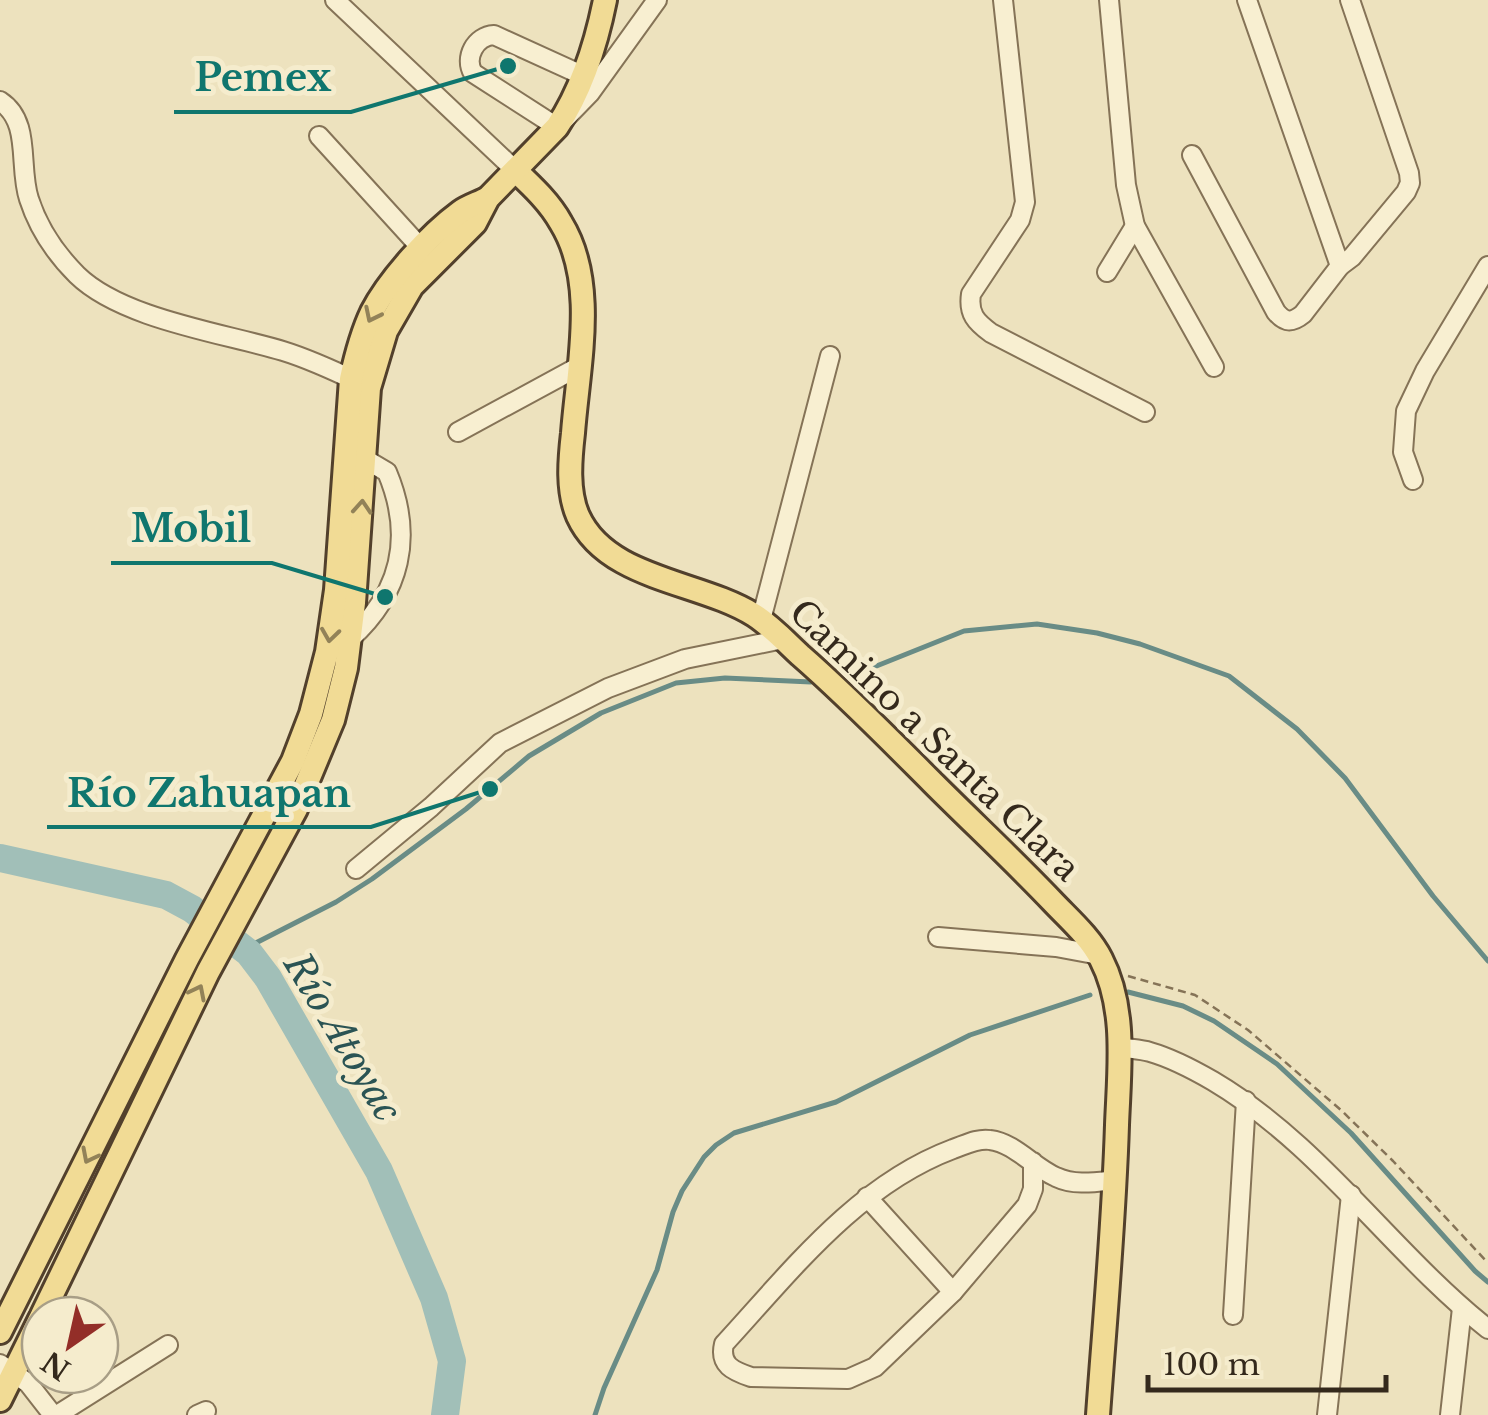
<svg xmlns="http://www.w3.org/2000/svg" width="1488" height="1415" font-family="'Libre Baskerville',serif">
	<style>
		.lines { fill: none; stroke-linecap: round; stroke-linejoin: round }
		.stream { stroke: #698c86; stroke-width: 5 }
		.river { stroke: #a1bfb8; stroke-width: 28 }
		.minor-casing { stroke: #857357; stroke-width: 22 }
		.major-casing { stroke: #52402c; stroke-width: 28 }
		.path { stroke: #857357; stroke-width: 2.5; stroke-dasharray: 8 5; stroke-linecap: butt }
		.minor { stroke: #f8efd1; stroke-width: 18 }
		.major { stroke: #f1db95; stroke-width: 22 }
		.oneway { stroke: #928258 }
		.labels { text-anchor: middle; dominant-baseline: central; stroke-width: 10; stroke-linejoin: round; paint-order: stroke }
		.street-label { font-size: 35px; fill: #34291c; stroke: #f5eccd }
		.water-label { font-size: 38px; font-style: italic; fill: #2b5454; stroke: #f5eccd }
		.leader { fill: none; stroke: #0f766e; stroke-width: 4 }
		.callout-dot { fill: #0f766e; stroke: #f5eccd; stroke-width: 4 }
		.callout-label { font-size: 38px; text-anchor: middle; font-weight: bold; fill: #0f766e; stroke: #f5eccd; stroke-width: 10; stroke-linejoin: round; paint-order: stroke }
	</style>
	<rect width="100%" height="100%" fill="#ede2be"/>
	<g class="lines">
		<g class="stream">
			<polyline points="859,673 964,631 1037,624 1097,633 1140,644 1229,676 1297,729 1345,778 1433,896 1488,961"/>
			<polyline points="244,949 336,902 372,879 466,809 529,756 601,713 676,683 725,678 811,682"/>
			<polyline points="1128,992 1183,1006 1214,1021 1277,1064 1351,1133 1475,1271 1488,1282"/>
			<polyline points="595,1415 604,1388 657,1270 673,1212 682,1191 704,1157 716,1145 734,1133 836,1102 970,1035 1090,995"/>
		</g>
		<polyline class="river" points="0,858 166,895 192,909 249,953 268,978 379,1171 434,1298 452,1361 445,1415"/>
		<defs>
			<g id="minor">
				<polyline points="335,0 516,171"/>
				<path d="M1003 0 1025 202 1020 220 971 294C968 314 976 322 991 333L1145 412"/>
				<polyline points="1109,0 1126,185 1135,226 1214,367"/>
				<path d="M584 76 494 35C475 36 464 58 473 73L557 127 590 93 657 0"/>
				<path d="M0 101C32 122 18 166 29 199 38 227 56 254 77 275 122 319 223 333 283 351 309 359 335 371 360 383"/>
				<polyline points="319,136 421,248"/>
				<path d="M1192 155 1276 312C1285 323 1292 323 1303 314L1340 266 1247 0"/>
				<polyline points="1340,266 1352,257 1406,192 1410,183 1409,173 1350,0"/>
				<polyline points="1107,272 1135,226"/>
				<polyline points="458,432 578,367"/>
				<polyline points="1413,480 1403,452 1406,411 1425,371 1488,266"/>
				<polyline points="761,620 830,356"/>
				<path d="M350 639C401 593 414 536 387 472L365 459 352 455"/>
				<polyline points="356,869 431,807 500,743 608,688 685,659 783,639"/>
				<polyline points="938,937 1056,947 1099,955"/>
				<path d="M1119 1047C1129 1049 1140 1049 1150 1052 1171 1058 1194 1070 1213 1081 1321 1145 1391 1252 1488 1329"/>
				<path d="M1033 1162V1189L1027 1205 953 1292 875 1367 848 1379 751 1377C733 1371 719 1365 724 1344 792 1270 857 1185 953 1149 965 1145 977 1138 990 1140 1015 1143 1033 1167 1056 1177 1075 1186 1096 1182 1116 1180"/>
				<polyline points="867,1197 953,1292"/>
				<polyline points="1233,1315 1246,1101"/>
				<polyline points="0,1364 28,1383 53,1415"/>
				<polyline points="57,1415 168,1345"/>
				<polyline points="197,1415 206,1411"/>
				<polyline points="1327,1415 1351,1195"/>
				<polyline points="1450,1415 1462,1308"/>
			</g>
			<g id="major">
				<path d="M516 171C533 187 550 203 561 223 598 283 578 366 573 433 570 459 567 491 578 516 607 580 700 581 754 615 771 626 785 641 800 655 846 695 889 739 932 782 972 822 1013 860 1052 901 1069 919 1090 937 1101 959 1127 1009 1119 1070 1117 1125 1114 1222 1105 1318 1098 1415"/>
				<path d="M42 1315 208 972 296 809 333 720 346 668 354 603 369 388 386 331 412 286 475 223 488 198 557 127C582 89 596 45 605 0"/>
				<path d="M0 1332 187 959 293 761 311 714 327 652 336 590 351 379C356 356 362 333 372 312 389 279 430 234 460 212 468 206 479 203 488 198"/>
				<polyline points="0,1400 40,1319"/>
			</g>
		</defs>
		<use href="#minor" class="minor-casing"/>
		<use href="#major" class="major-casing"/>
		<polyline class="path" points="1128,976 1195,995 1248,1030 1342,1111 1393,1161 1488,1263"/>
		<use href="#minor" class="minor"/>
		<use href="#major" class="major"/>
	</g>
	<defs><path id="oneway-chevron" d="M-2-3.5L2.5 0L-2 3.5" fill="none" stroke-width="1.6" stroke-linecap="round" stroke-linejoin="round" transform="scale(2.5)"/></defs>
	<g class="oneway">
		<use href="#oneway-chevron" transform="translate(372 315) rotate(116)"/>
		<use href="#oneway-chevron" transform="translate(362 507) rotate(-86)"/>
		<use href="#oneway-chevron" transform="translate(330 635) rotate(98)"/>
		<use href="#oneway-chevron" transform="translate(198 992) rotate(-63)"/>
		<use href="#oneway-chevron" transform="translate(89 1156) rotate(117)"/>
	</g>
	<g class="labels">
		<g class="street-label">
			<text transform="translate(935 740) rotate(44)">Camino a Santa Clara</text>
		</g>
		<g class="water-label">
			<text transform="translate(343 1037) rotate(59)">Río Atoyac</text>
		</g>
	</g>
	<path class="leader" d="M508 66L351 112H174M385 597L272 563H111M490 789L371 827H47"/>
	<g class="callout-dot">
		<circle cx="508" cy="66" r="10"/>
		<circle cx="385" cy="597" r="10"/>
		<circle cx="490" cy="789" r="10"/>
	</g>
	<g class="callout-label">
		<text x="263" y="91">Pemex</text>
		<text x="191" y="542">Mobil</text>
		<text x="209" y="807">Río Zahuapan</text>
	</g>
	<g transform="translate(70 1345) rotate(214)"><circle r="48" fill="#f5eccd" stroke="#a89e86" stroke-width="2.5"/>
	<path d="M0-8L18 38L0 25L-18 38Z" fill="#932e28"/>
	<text y="-15" font-size="28" font-weight="bold" text-anchor="middle" fill="#34291c">N</text>
	</g>
	<path d="M1148 1375v15h238v-15" fill="none" stroke="#34291c" stroke-width="5"/>
	<text x="1163" y="1375" font-size="30" fill="#34291c" stroke="#f5eccd" stroke-width="8" paint-order="stroke">100 m</text>
</svg>
